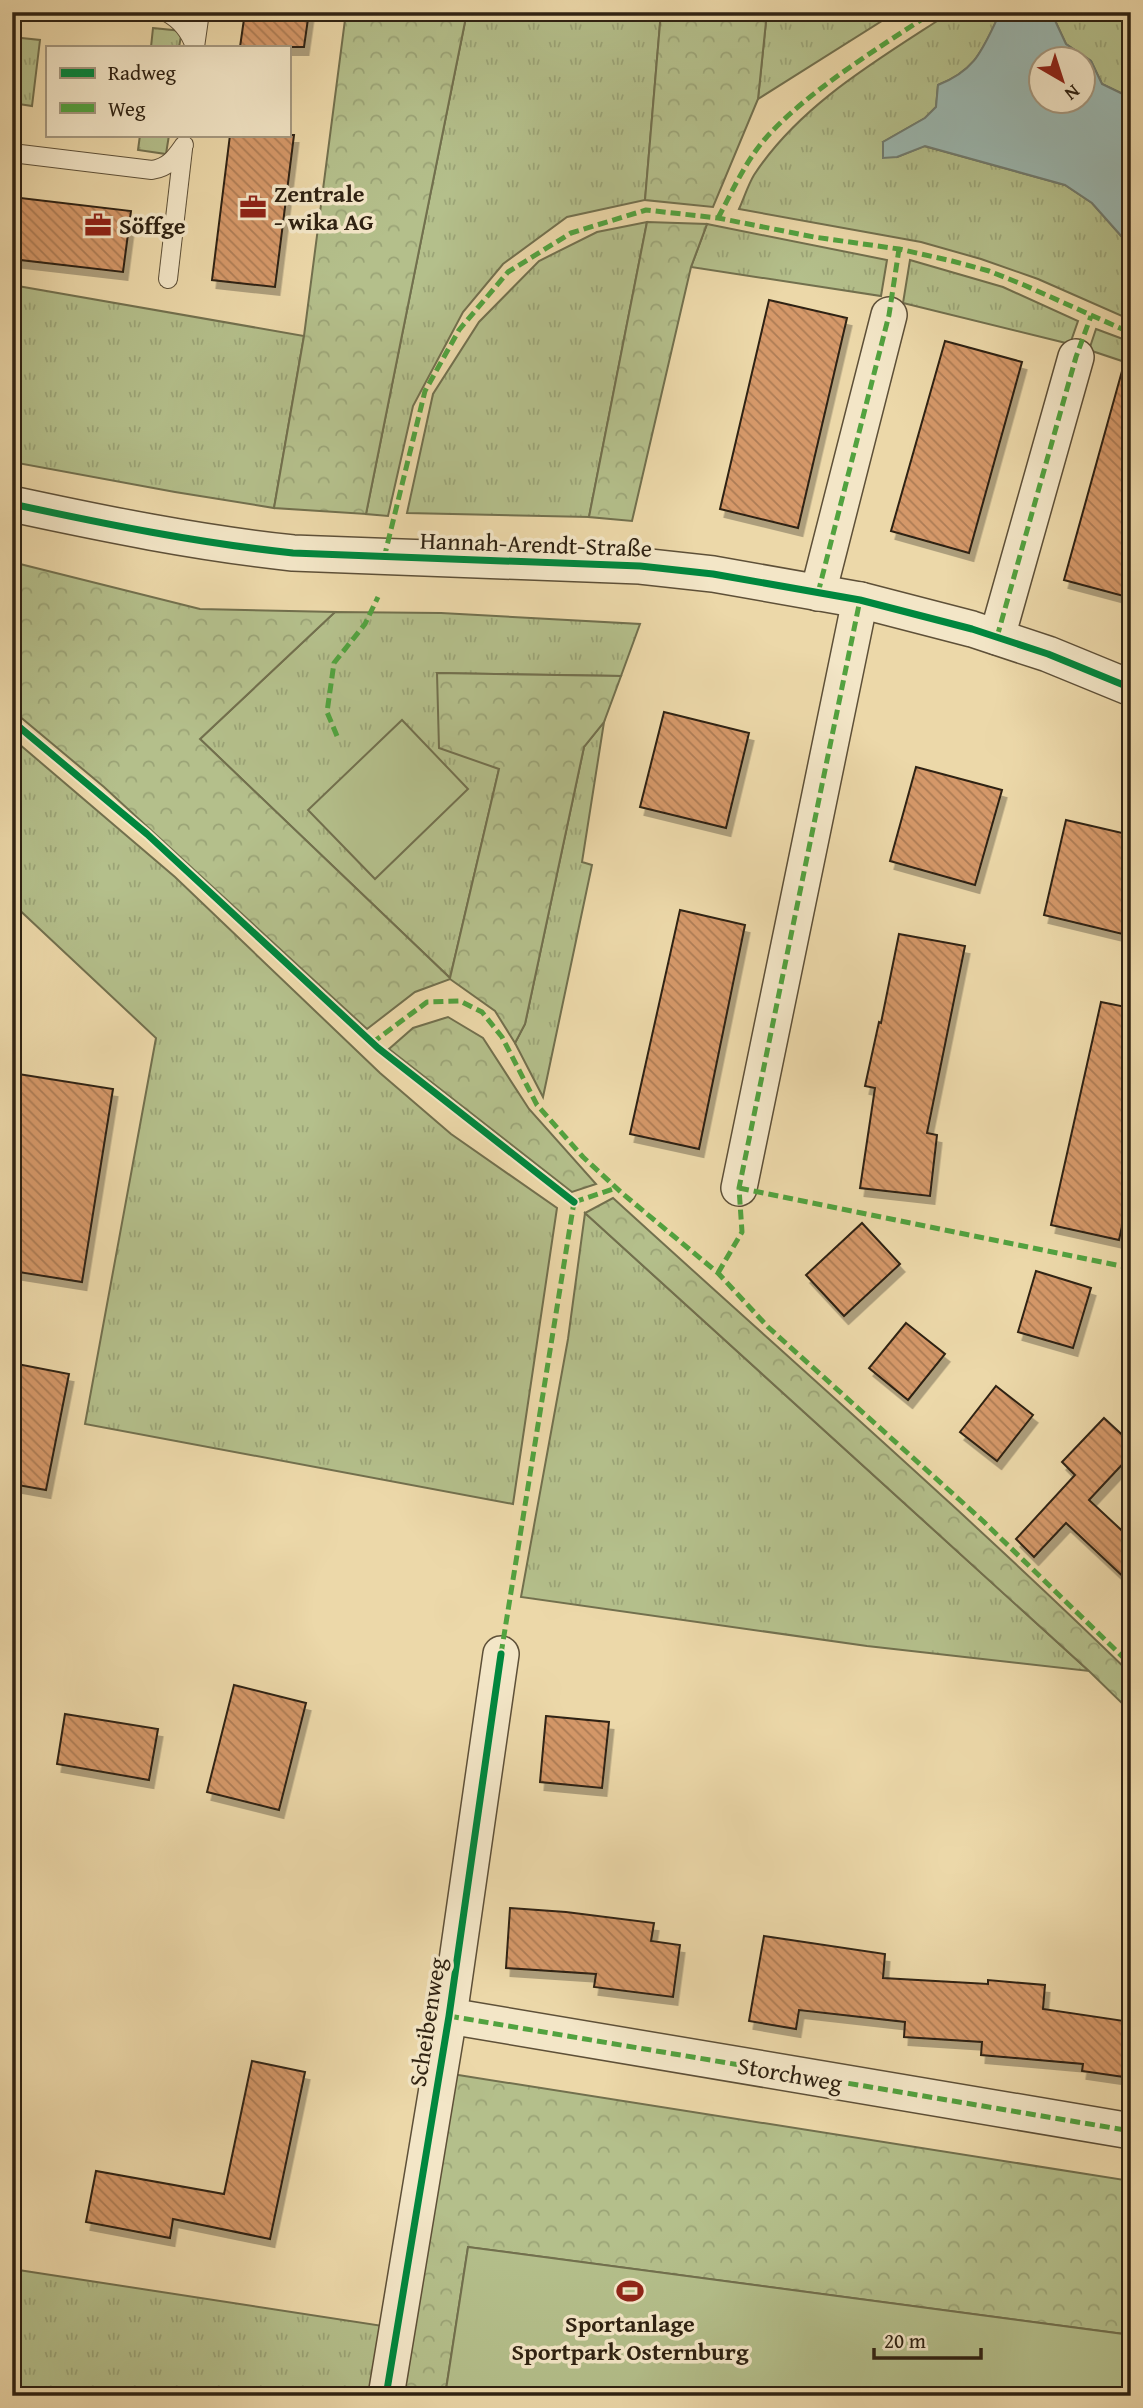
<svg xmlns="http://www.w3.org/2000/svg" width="1143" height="2408" font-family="'Gentium Book Plus',serif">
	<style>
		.grass { fill: url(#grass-tufts); stroke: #72704e; stroke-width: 2 }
		.forest { fill: url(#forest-crowns); stroke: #72704e; stroke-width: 2 }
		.pitch { fill: #b4bf8b; stroke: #72704e; stroke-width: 2 }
		.water { fill: #9bb8b1; stroke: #707c71; stroke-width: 2; fill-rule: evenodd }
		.building { fill: url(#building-back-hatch); stroke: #2f2212; stroke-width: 2; filter: url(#shadow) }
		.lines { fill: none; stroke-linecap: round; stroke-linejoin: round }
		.service-casing { stroke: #5e5038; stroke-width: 20 }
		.minor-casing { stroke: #5e5038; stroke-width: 38 }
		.service { stroke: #f3e6c7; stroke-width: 18 }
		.minor { stroke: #f3e6c7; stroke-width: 35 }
		.quiet { stroke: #52a23f; stroke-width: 5; stroke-dasharray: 10 5; stroke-linecap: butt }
		.cycleway-casing { stroke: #f3e6c7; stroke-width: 11 }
		.cycleway { stroke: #00873e; stroke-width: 7 }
		.labels { text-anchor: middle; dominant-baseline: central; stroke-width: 7; stroke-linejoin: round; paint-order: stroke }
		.poi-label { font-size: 24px; font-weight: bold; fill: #2f2212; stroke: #f3e6c7; text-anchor: start }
		.street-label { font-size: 24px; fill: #2f2212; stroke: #f3e6c7 }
	</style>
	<defs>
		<pattern id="grass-tufts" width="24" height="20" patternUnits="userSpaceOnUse" patternTransform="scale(1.75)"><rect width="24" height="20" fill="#b4bf8b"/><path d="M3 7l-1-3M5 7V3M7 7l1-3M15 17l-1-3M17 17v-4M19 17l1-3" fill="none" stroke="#9ba477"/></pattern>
		<pattern id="forest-crowns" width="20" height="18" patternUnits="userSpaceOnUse" patternTransform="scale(1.75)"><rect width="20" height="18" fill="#b4bf8b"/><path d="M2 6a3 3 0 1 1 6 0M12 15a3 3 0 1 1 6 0" fill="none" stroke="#9ba477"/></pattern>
		<pattern id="building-back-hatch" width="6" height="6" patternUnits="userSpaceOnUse" patternTransform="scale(1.75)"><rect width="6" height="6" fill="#d59869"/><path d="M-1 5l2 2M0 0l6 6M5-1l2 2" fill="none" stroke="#ad7c55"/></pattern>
		<filter id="shadow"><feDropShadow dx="4.5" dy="8" stdDeviation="0" flood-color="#0004"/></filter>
	</defs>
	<rect width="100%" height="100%" fill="#ecd8a9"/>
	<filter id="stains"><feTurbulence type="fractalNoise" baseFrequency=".00286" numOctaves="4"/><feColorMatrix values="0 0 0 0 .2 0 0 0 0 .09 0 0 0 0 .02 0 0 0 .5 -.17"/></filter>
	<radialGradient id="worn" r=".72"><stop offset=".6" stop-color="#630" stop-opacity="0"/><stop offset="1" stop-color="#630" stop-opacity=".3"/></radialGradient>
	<g class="grass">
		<polygon points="467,12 661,12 645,200 567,217 503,264 463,312 413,406 388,516 366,514"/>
		<polygon points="767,12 896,12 758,99"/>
		<path d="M951 12H1009L999 16C982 50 976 70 938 85L936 107 925 118 883 142 897 157 924 146 1065 185 1092 203 1131 247V320L1038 279 981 259 921 242 739 209C744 198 748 185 754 175 801 103 881 58 951 12Z"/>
		<polygon points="1051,12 1131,12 1131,98 1102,84 1091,61 1066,44"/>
		<polygon points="153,28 182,31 179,47 151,47"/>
		<polygon points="12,37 40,40 32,106 12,103"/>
		<polygon points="140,135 169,135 166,154 138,150"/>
		<polygon points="647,222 589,517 407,513 433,394 479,322 539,261 597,232"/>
		<polygon points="707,224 887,260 881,296 691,267"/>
		<polygon points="910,260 1003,287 1078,321 1070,344 903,303"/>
		<polygon points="12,285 304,336 274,508 175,492 12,462"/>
		<polygon points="1096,329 1131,342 1131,364 1089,350"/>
		<polygon points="335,612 441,613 640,624 621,676 437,673 499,769 450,978 200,739"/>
		<polygon points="604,722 582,862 592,865 543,1097 515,1043 525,1024 584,747"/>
		<polygon points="12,738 175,877 380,1073 451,1134 557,1208 513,1504 85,1424 156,1038 12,903"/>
		<polygon points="585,1213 1089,1671 867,1646 521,1597 568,1339"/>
		<polygon points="12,2269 383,2326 373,2396 12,2396"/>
	</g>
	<g class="forest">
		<polygon points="346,12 467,12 366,514 274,508 304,336"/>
		<polygon points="661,12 767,12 758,99 713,207 645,200"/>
		<polygon points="647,222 707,224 691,267 632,521 589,517"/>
		<polygon points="12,562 200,609 335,612 200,739 450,978 499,769 439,748 437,673 621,676 604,722 584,747 525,1024 515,1043 495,1011 450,979 415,992 367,1029 104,787 12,710"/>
		<polygon points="448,1017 483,1038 529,1109 596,1184 572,1192 389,1049 413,1028"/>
		<path d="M613 1198C786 1356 963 1510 1131 1674V1712L1089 1671 585 1213Z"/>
		<polygon points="452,2074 1131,2181 1131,2335 468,2247 445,2396 404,2396"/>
	</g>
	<g class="pitch">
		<polygon points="402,720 468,789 375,879 308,810"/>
		<polygon points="468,2247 1131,2335 1131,2396 445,2396"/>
	</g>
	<path class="water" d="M1009 12H1051L1066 44 1091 61 1102 84 1131 98V247L1092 203 1065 185 925 146 897 157 883 158V142L925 118 936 107 938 85C976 70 982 50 999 15ZM1042 60H1084V102H1042Z"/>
	<g class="building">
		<polygon points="245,12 309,12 304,47 240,47"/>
		<polygon points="230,135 294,135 275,287 212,280"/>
		<polygon points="12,197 131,211 123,272 12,259"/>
		<polygon points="769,300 847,318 798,528 720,509"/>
		<polygon points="945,341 1022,362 969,553 891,531"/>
		<polygon points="1122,371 1131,372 1131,598 1064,580"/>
		<polygon points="664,712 749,733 726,828 640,807"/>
		<polygon points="916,767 1002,790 975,885 890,861"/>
		<polygon points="1066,820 1131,835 1131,936 1044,915"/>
		<polygon points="680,910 745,925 699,1149 630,1134"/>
		<polygon points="899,934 965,946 927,1133 937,1135 930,1196 860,1188 875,1088 865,1086 879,1022 881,1023"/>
		<polygon points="1101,1002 1131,1008 1131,1185 1119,1240 1051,1225"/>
		<polygon points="12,1073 113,1089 82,1282 12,1271"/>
		<polygon points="862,1223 900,1264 844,1316 806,1275"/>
		<polygon points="1036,1271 1091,1288 1073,1348 1018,1332"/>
		<polygon points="906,1323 945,1354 908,1400 869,1368"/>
		<polygon points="12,1363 69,1374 46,1490 12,1484"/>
		<polygon points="996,1386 1033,1415 997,1461 960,1432"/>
		<polygon points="1104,1418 1131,1443 1131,1455 1089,1500 1131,1539 1131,1584 1066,1523 1034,1557 1016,1539 1075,1475 1062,1462"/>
		<polygon points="234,1685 306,1703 279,1810 207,1792"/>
		<polygon points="65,1714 158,1729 149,1780 57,1764"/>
		<polygon points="546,1716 609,1722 602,1788 540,1782"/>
		<polygon points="510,1908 566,1912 654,1923 651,1941 680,1945 673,1997 594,1987 596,1974 506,1968"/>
		<polygon points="764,1936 885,1954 883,1978 988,1984 988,1980 1045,1985 1043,2009 1131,2022 1131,2078 1082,2071 1083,2064 981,2055 982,2042 904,2037 905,2022 799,2010 796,2029 749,2021"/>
		<polygon points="252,2061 305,2072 270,2239 173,2219 170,2238 86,2222 96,2171 224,2194"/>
	</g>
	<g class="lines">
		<defs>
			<g id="service">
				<path d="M166 12C181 20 190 31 195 47"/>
				<polyline points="195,47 200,12"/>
				<path d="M12 153 152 170C169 167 175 158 184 145"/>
				<polyline points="168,279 183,149"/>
			</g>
			<g id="minor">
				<path d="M12 504C105 524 198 543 293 553L640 566 713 574 860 600 972 629 1048 654 1131 688"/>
				<polyline points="818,593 889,315"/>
				<polyline points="997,637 1076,357"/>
				<polyline points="739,1188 860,600"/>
				<polyline points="449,2016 1131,2131"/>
				<polyline points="386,2396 449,2016 501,1654"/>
			</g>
		</defs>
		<use href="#service" class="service-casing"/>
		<use href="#minor" class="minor-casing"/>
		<use href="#service" class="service"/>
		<use href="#minor" class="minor"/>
		<g class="quiet">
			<path d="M718 218C732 192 745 162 765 139 806 92 880 47 933 12"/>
			<polyline points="384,558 425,391 459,330 508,272 571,233 646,210 718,218 814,237 899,249 952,261 989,271 1024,285 1131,333"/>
			<polyline points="818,593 889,315 899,249"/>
			<polyline points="997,637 1076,357 1091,316"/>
			<polyline points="337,736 327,712 334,663 365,624 378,597"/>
			<polyline points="372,1043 427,1002 460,1001 482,1012 502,1037 537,1105 583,1157 623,1194 718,1273 768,1327 983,1521 1131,1665"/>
			<polyline points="739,1188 1131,1268"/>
			<polyline points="574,1202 616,1188"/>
			<polyline points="718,1273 742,1232 739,1188 860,600"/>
			<polyline points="501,1654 574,1202"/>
			<polyline points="449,2016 1131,2131"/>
		</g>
		<defs>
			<g id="cycleway">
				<path d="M12 504C105 524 198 543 293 553L640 566 713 574 860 600 972 629 1048 654 1131 688"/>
				<polyline points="12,721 147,834 378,1048 574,1202"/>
				<polyline points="386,2396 449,2016 501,1654"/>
			</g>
		</defs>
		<use href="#cycleway" class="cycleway-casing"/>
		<use href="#cycleway" class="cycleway"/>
	</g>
	<defs>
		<symbol id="office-bare" viewBox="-9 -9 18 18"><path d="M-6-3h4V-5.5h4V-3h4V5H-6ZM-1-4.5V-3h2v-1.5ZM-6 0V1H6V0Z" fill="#8f2418" stroke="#f3e6c7" stroke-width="2.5" paint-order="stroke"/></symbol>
		<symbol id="stadium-bare" viewBox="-9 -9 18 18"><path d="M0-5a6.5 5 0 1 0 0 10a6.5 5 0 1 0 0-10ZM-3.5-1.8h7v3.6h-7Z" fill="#8f2418" stroke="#f3e6c7" stroke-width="2.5" paint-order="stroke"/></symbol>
	</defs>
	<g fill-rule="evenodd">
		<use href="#office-bare" x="234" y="188" width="38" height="38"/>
		<use href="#office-bare" x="79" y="206" width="38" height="38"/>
		<use href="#stadium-bare" x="611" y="2272" width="38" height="38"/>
	</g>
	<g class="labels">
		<g class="poi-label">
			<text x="274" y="193">Zentrale<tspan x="274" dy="28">- wika AG</tspan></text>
			<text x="119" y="225">Söffge</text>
			<text x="630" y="2323" text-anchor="middle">Sportanlage<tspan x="630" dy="28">Sportpark Osternburg</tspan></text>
		</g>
		<g class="street-label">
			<text transform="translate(536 544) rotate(2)">Hannah-Arendt-Straße</text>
			<text transform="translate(427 2022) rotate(-81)">Scheibenweg</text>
			<text transform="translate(790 2074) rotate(10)">Storchweg</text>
		</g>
	</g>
	<rect width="1143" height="2408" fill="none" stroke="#ecd8a9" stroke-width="42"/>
	<rect x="14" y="14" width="1115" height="2380" fill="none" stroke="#2f2212" stroke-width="3.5"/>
	<rect x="21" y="21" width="1101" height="2366" fill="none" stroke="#2f2212" stroke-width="2"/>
	<rect x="46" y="46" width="245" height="91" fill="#f3e6c7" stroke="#a5987f" stroke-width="2"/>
	<rect x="60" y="68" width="35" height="10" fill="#00873e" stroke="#a5987f" stroke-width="2"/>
	<text x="108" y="80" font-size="21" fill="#2f2212">Radweg</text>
	<rect x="60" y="103" width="35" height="10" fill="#52a23f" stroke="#a5987f" stroke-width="2"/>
	<text x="108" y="116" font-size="21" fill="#2f2212">Weg</text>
	<g transform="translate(1062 80) rotate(141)"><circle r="33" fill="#f3e6c7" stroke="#a5987f" stroke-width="2"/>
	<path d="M0-5L12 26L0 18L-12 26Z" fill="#8f2418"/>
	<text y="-10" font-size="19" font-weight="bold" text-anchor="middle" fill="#2f2212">N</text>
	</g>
	<path d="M874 2348v10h107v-10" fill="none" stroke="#2f2212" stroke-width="3.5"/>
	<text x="884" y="2348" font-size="21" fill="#2f2212" stroke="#f3e6c7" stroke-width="5" paint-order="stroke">20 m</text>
	<rect width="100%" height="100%" filter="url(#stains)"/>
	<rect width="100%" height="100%" fill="url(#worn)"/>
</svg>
